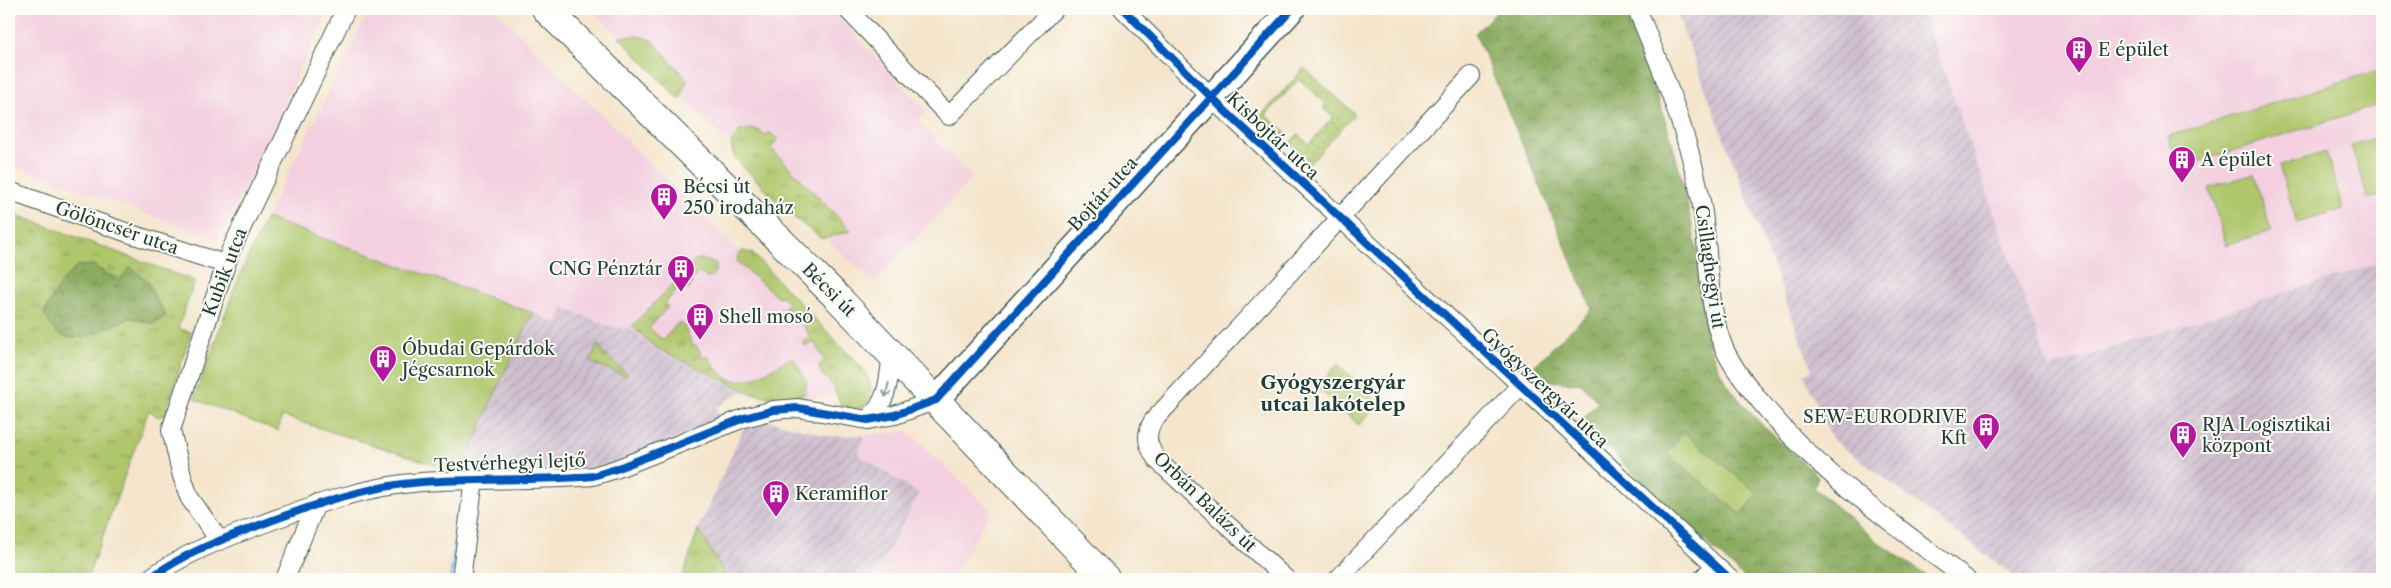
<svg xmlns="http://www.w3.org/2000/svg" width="2391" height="588" font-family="'Libre Caslon Text',serif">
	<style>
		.built { fill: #f3cfdf }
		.industrial { fill: url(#industrial-furrows) }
		.grass { fill: url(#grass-tufts); stroke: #678250; fill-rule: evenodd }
		.forest { fill: url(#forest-crowns); stroke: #55744a }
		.park { fill: #afc66c; stroke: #678250 }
		.garden { fill: url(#garden-dots); stroke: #678250 }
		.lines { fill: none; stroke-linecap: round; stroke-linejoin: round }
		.stream { stroke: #75bfee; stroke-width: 4.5 }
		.street-casing { stroke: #3f564b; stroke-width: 20 }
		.secondary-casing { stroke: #3f564b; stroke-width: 28 }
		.primary-casing { stroke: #3f564b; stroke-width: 30 }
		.street { stroke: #fff; stroke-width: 18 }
		.secondary { stroke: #fff; stroke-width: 25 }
		.primary { stroke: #fff; stroke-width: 28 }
		.cycleway-casing { stroke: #fdfcf7; stroke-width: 11 }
		.cycleway { stroke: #0057b8; stroke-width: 8 }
		.oneway { stroke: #8f9e9a }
		.labels { text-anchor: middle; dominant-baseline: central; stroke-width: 4; stroke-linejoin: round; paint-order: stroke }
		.poi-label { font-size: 18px; fill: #1f3d34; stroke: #fdfcf7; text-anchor: start }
		.street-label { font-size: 18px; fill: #1f3d34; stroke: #fdfcf7 }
		.neighbourhood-label { font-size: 19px; font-weight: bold; fill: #1f3d34; stroke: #fdfcf7 }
	</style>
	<defs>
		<pattern id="industrial-furrows" width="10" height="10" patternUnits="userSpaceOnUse" patternTransform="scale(1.25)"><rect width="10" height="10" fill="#cfbdce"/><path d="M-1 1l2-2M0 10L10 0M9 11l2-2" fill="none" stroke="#b1a3b2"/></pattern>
		<pattern id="grass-tufts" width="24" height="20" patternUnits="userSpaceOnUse" patternTransform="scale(1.25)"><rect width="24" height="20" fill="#afc66c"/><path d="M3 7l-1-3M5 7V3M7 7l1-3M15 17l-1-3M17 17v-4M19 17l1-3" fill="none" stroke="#8ea25a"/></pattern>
		<pattern id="forest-crowns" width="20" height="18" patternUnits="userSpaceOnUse" patternTransform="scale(1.25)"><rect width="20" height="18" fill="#8bab60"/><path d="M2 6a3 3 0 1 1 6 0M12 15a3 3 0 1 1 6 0" fill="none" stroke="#718c50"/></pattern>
		<pattern id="garden-dots" width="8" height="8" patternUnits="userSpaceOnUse" patternTransform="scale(1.25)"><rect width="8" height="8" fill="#afc66c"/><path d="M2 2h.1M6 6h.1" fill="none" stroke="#8ea25a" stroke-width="1.8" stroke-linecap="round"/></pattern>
	</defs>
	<rect width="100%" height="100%" fill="#fdfcf7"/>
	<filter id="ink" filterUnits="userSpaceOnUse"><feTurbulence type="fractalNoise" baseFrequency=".02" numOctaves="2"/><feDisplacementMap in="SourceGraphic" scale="10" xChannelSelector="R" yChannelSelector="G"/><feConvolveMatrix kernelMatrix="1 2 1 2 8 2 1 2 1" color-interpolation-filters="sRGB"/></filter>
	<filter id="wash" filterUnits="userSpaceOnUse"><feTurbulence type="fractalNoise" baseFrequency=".0096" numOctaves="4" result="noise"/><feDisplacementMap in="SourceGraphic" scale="20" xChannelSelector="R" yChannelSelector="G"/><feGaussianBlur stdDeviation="1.12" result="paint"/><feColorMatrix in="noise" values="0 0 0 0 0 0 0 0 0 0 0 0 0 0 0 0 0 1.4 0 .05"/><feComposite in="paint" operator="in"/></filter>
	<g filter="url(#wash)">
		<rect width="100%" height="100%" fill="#f4e5cc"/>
		<g class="built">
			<polygon points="9,9 329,9 219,240 9,164"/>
			<polygon points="370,9 495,9 860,372 848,386 833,395 792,400 748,395 652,348 628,325 624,329 604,324 564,308 557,324 266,218"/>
			<polygon points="592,9 830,9 927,112 918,121 972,178 875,282 836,248"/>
			<polygon points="1921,9 2382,9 2382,262 2049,368"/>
			<polygon points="908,431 991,510 953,579 880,579 874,576 919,494 858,453 864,435"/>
		</g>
		<g class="industrial">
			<polygon points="1675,9 1922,9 2049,368 2382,262 2382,579 2018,579 1832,439 1804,374 1812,370"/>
			<polygon points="564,308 604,324 624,329 628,325 652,348 742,391 716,408 722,420 612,464 590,468 461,473 494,395 533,313 557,324"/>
			<polygon points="766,420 830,436 864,435 858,454 919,494 873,579 729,579 726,576 698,529 743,430"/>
		</g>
		<g class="grass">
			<polygon points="638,36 652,40 687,79 680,100 619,37"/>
			<polygon points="752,129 759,130 765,136 770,132 778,140 771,148 851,231 822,239 788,213 734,157 731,143 740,131"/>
			<path d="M9 212 195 281 178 328 191 332 165 415 158 417 149 410 87 579H9V512L16 510 9 497ZM93 265C111 278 126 280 148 281L154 296 166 315 154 324 131 318 82 338Z"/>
			<path d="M742 251 752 253 863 369C871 381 875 394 865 406L853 410 841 406 833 385 822 375 819 365 825 361 814 342 806 346 802 343 810 337 799 316 790 318 784 308 788 303 782 296 778 297 738 263 737 256Z"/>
			<path d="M699 259 716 263C718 269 714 277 707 278L699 272 691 281 693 284 688 290 682 285 665 303 668 307 649 328 663 340 678 323 683 324 693 346 696 345 703 358 708 356C731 400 759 375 791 358L794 359 807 383 805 394 801 396 772 398 750 393 654 347 632 326 695 261Z"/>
			<polygon points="597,345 601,347 601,351 627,374 626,376 590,362"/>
			<polygon points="698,529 726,576 729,579 682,579"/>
		</g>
		<g class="forest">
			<path d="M1500 9H1624C1650 71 1672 133 1686 199 1690 217 1695 236 1697 254 1702 293 1701 333 1719 369 1741 412 1784 444 1818 476L1814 488 1877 541 1931 579H1746L1657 497 1581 421 1598 402 1581 384 1550 381 1534 366 1592 309 1475 33Z"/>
			<path d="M93 265 105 274 120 280 130 267 148 281 154 296 166 315 154 324C147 322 138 318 131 318 127 318 121 322 117 324 87 336 60 353 44 312L60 284 77 266Z"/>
		</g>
		<g class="park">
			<polygon points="2382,69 2382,104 2178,168 2168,136"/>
			<polygon points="2382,136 2382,195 2368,199 2351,145"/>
			<polygon points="2326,152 2343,209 2297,223 2279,166"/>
			<polygon points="2254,174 2271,231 2226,245 2209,188"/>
			<polygon points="266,218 533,313 494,395 461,473 282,416 278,431 194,399 238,279"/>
			<polygon points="1338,364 1379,404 1359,425 1317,387"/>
			<polygon points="1684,433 1758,494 1741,514 1667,454"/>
		</g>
		<polygon class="garden" points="1304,68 1355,114 1310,163 1289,144 1298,134 1309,144 1333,117 1323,108 1326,104 1299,79 1266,115 1286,133 1281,138 1259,118"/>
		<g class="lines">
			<polyline class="stream" points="451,579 459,524"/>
		</g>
	</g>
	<g filter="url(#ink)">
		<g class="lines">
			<defs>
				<g id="street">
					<polyline points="847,9 949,116 1054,9"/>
					<polyline points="1123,9 1224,110 1730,579"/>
					<path d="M1637 9C1662 69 1687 131 1700 195 1710 243 1705 304 1724 348 1733 368 1747 385 1760 401 1817 472 1894 524 1966 579"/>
					<polyline points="9,191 131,234 225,264"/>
					<path d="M868 420C889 399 888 382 892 354"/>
					<polyline points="219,540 189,497 182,476 171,430 230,252 346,9"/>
					<path d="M149 579C181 555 220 540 257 526 310 506 365 486 422 482 479 478 536 481 593 476L616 469 744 418 774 410 798 408 868 420 895 415 936 400"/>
					<polyline points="285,579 316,504"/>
					<polyline points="461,579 474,479"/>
					<path d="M1286 579 1158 461C1148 447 1144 436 1153 421L1471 76"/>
					<polyline points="1338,579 1520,386"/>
					<polyline points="1702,579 1715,566"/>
				</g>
				<polyline id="secondary" points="936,400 1292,9"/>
				<polyline id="primary" points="546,9 835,295 1106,579"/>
			</defs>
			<use href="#street" class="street-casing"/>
			<use href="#secondary" class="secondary-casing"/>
			<use href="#primary" class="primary-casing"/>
			<use href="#street" class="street"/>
			<use href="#secondary" class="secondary"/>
			<use href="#primary" class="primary"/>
			<defs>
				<g id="cycleway">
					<polyline points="1123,9 1224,110 1730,579"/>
					<path d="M149 579C181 555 220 540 257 526 310 506 365 486 422 482 479 478 536 481 593 476L616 469 744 418 774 410 798 408 868 420 895 415 936 400 1292 9"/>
				</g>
			</defs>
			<use href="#cycleway" class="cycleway-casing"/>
			<use href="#cycleway" class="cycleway"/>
		</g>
		<defs><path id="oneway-shaft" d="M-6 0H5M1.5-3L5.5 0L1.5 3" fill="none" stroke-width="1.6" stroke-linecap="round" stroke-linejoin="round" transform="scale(1.25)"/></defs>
		<use class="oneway" href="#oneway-shaft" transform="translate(887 390) rotate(103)"/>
	</g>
	<defs>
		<symbol id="building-pin" viewBox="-11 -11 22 30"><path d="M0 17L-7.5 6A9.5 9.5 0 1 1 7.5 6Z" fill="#b5179e" stroke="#fdfcf7"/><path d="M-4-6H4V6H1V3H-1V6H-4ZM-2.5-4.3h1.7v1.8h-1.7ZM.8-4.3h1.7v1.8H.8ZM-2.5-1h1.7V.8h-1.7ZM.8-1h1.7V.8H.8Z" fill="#fff"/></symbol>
	</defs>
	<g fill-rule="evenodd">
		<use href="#building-pin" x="2063" y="34" width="32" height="43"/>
		<use href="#building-pin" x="2166" y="144" width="32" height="43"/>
		<use href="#building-pin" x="648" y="181" width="32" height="43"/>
		<use href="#building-pin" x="665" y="253" width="32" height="43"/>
		<use href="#building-pin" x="684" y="301" width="32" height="43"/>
		<use href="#building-pin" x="367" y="343" width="32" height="43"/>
		<use href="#building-pin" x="1970" y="411" width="32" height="43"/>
		<use href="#building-pin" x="2167" y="419" width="32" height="43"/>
		<use href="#building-pin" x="760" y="478" width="32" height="43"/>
	</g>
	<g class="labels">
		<g class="poi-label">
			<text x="2098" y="50">E épület</text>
			<text x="2201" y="160">A épület</text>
			<text x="683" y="187">Bécsi út<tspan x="683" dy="21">250 irodaház</tspan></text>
			<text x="662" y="269" text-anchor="end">CNG Pénztár</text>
			<text x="719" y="317">Shell mosó</text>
			<text x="402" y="349">Óbudai Gepárdok<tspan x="402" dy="21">Jégcsarnok</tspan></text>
			<text x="1967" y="417" text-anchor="end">SEW-EURODRIVE<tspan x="1967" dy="21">Kft</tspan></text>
			<text x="2202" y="425">RJA Logisztikai<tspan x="2202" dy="21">központ</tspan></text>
			<text x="795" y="494">Keramiflor</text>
		</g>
		<g class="street-label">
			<text transform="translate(1273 136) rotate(43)">Kisbojtár utca</text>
			<text transform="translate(1103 194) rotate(-48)">Bojtár utca</text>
			<text transform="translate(117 228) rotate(19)">Gölöncsér utca</text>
			<text transform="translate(1710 267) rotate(82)">Csillaghegyi út</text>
			<text transform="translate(225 272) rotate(-69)">Kubik utca</text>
			<text transform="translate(829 290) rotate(45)">Bécsi út</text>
			<text transform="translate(1545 388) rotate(43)">Gyógyszergyár utca</text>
			<text transform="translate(510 463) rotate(-2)">Testvérhegyi lejtő</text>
			<text transform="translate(1205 502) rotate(44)">Orbán Balázs út</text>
		</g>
		<g class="neighbourhood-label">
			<text x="1333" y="382">Gyógyszergyár<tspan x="1333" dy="22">utcai lakótelep</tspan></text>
		</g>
	</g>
	<rect width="2391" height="588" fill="none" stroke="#fdfcf7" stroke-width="30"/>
</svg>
